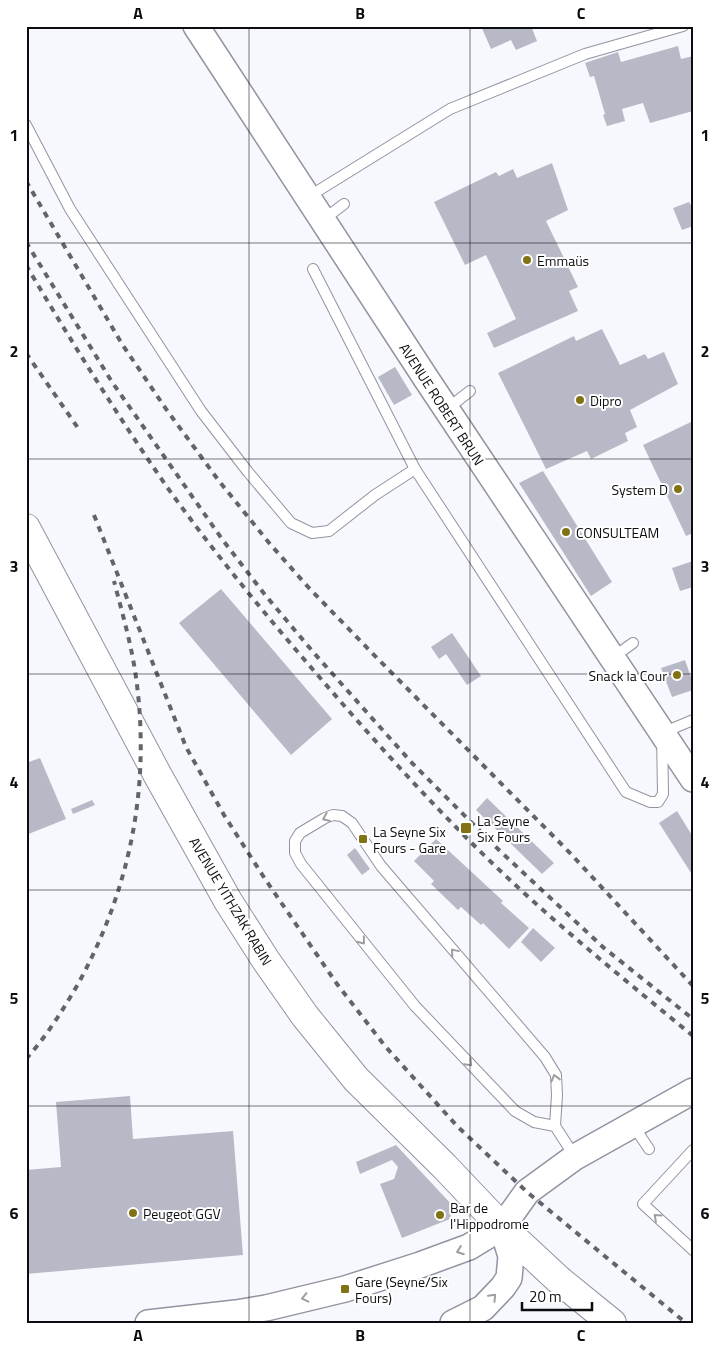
<svg xmlns="http://www.w3.org/2000/svg" width="719" height="1349" font-family="'Titillium Web',sans-serif">
	<style>
		.building { fill: #b8b9c7 }
		.lines { fill: none; stroke-linecap: round; stroke-linejoin: round }
		.service-casing { stroke: #9193a1; stroke-width: 12 }
		.tertiary-casing { stroke: #9193a1; stroke-width: 28 }
		.secondary-casing { stroke: #9193a1; stroke-width: 30 }
		.service { stroke: #fff; stroke-width: 10 }
		.tertiary { stroke: #fff; stroke-width: 25 }
		.secondary { stroke: #fff; stroke-width: 28 }
		.rail { stroke: #636469; stroke-width: 4; stroke-dasharray: 6 6; stroke-linecap: butt }
		.oneway { stroke: #9e9ea0 }
		.grid { fill: none; stroke: #0c0d11; stroke-width: 1; stroke-opacity: 0.55 }
		.poi-dot { fill: #817315; stroke: #fff; stroke-width: 2 }
		.labels { text-anchor: middle; dominant-baseline: central; stroke-width: 4; stroke-linejoin: round; paint-order: stroke }
		.poi-label { font-size: 14px; fill: #0c0d11; stroke: #fff; text-anchor: start }
		.street-label { font-size: 14px; fill: #0c0d11; stroke: #fff }
		.neatline { fill: none; stroke: #0c0d11; stroke-width: 2 }
		.grid-label { font-size: 16px; text-anchor: middle; font-weight: bold; fill: #0c0d11 }
	</style>
	<rect width="100%" height="100%" fill="#f7f8fe"/>
	<g class="building">
		<polygon points="481,26 531,26 537,41 516,50 511,40 491,49"/>
		<polygon points="678,46 681,59 693,56 693,111 650,123 643,103 622,109 625,121 607,126 603,115 605,114 594,76 590,77 585,63 618,52 621,62"/>
		<polygon points="552,163 568,210 546,221 578,287 569,291 578,311 494,348 487,333 516,319 486,255 465,265 434,202 496,172 499,176 513,169 517,178"/>
		<polygon points="689,202 693,209 693,226 682,230 673,208"/>
		<polygon points="602,329 620,365 645,354 648,359 664,352 678,384 630,410 637,427 625,433 628,441 591,459 587,451 546,469 498,373 574,336 576,341"/>
		<polygon points="395,367 412,395 394,405 378,377"/>
		<polygon points="693,421 693,533 686,536 643,445"/>
		<polygon points="543,471 612,582 591,596 519,483"/>
		<polygon points="693,561 693,587 680,591 672,568"/>
		<polygon points="221,589 332,719 291,755 179,623"/>
		<polygon points="452,633 481,676 467,685 446,654 439,659 431,647"/>
		<polygon points="685,660 693,683 693,690 672,697 661,668"/>
		<polygon points="40,758 66,819 26,835 26,763"/>
		<polygon points="487,798 554,863 542,874 476,810"/>
		<polygon points="92,800 95,805 73,814 71,809"/>
		<polygon points="677,811 693,837 693,876 659,823"/>
		<polygon points="436,839 503,901 501,903 529,928 509,949 483,923 481,925 461,907 458,910 431,884 434,881 414,861"/>
		<polygon points="355,848 370,869 362,875 347,855"/>
		<polygon points="533,928 555,948 541,962 521,942"/>
		<polygon points="130,1096 133,1139 233,1131 243,1255 26,1274 26,1170 61,1167 56,1102"/>
		<polygon points="396,1145 453,1206 450,1219 402,1238 380,1184 394,1179 398,1167 392,1160 360,1174 356,1162"/>
	</g>
	<g class="lines">
		<defs>
			<g id="service">
				<polyline points="26,125 70,209 201,411 248,472 291,523 312,533 329,531 375,495 415,469"/>
				<polyline points="308,197 450,109 585,54 683,26"/>
				<polyline points="323,220 344,204"/>
				<polyline points="313,269 415,469 626,792 650,802 658,802 663,794 662,733 693,720"/>
				<polyline points="447,409 470,391"/>
				<polyline points="612,658 633,643"/>
				<polyline points="633,1125 649,1149"/>
				<polyline points="555,1126 534,1122 515,1111 415,1006 301,864 295,853 295,841 300,833 325,818 333,815 342,816 352,823 381,866 545,1057 556,1075 557,1095 555,1126 575,1157"/>
				<polyline points="693,1150 643,1204 693,1250"/>
			</g>
			<g id="tertiary">
				<polyline points="196,26 427,380 693,779"/>
				<polyline points="148,1323 236,1313 266,1308 345,1289 420,1265 469,1247 502,1227 527,1192 575,1157 693,1091"/>
				<polyline points="453,1323 483,1308 503,1287 509,1278 511,1256 502,1227"/>
			</g>
			<polyline id="secondary" points="26,528 157,774 228,901 265,959 305,1016 356,1079 445,1167 502,1227 559,1280 612,1323"/>
		</defs>
		<use href="#service" class="service-casing"/>
		<use href="#tertiary" class="tertiary-casing"/>
		<use href="#secondary" class="secondary-casing"/>
		<use href="#service" class="service"/>
		<use href="#tertiary" class="tertiary"/>
		<use href="#secondary" class="secondary"/>
		<g class="rail">
			<polyline points="26,181 122,344 166,409 219,481 270,544 309,588 377,658 570,853 693,986"/>
			<polyline points="26,242 112,382 222,539 266,596 314,653 412,763 500,851 604,948 693,1019"/>
			<path d="M26 265C71 341 117 415 167 487 213 551 263 612 315 672 371 737 428 801 490 861 554 923 624 979 693 1036"/>
			<polyline points="26,353 78,428"/>
			<polyline points="94,515 186,747 224,815 265,879 337,984 385,1046 457,1126 527,1192 686,1323"/>
			<path d="M26 1059C46 1037 63 1010 78 984 129 891 150 791 137 685 133 650 123 616 114 581"/>
		</g>
	</g>
	<defs><path id="oneway-chevron" d="M-2-3.5L2.5 0L-2 3.5" fill="none" stroke-width="1.6" stroke-linecap="round" stroke-linejoin="round" transform="scale(1.25)"/></defs>
	<g class="oneway">
		<use href="#oneway-chevron" transform="translate(326 818) rotate(157)"/>
		<use href="#oneway-chevron" transform="translate(362 941) rotate(51)"/>
		<use href="#oneway-chevron" transform="translate(454 952) rotate(-130)"/>
		<use href="#oneway-chevron" transform="translate(469 1063) rotate(47)"/>
		<use href="#oneway-chevron" transform="translate(555 1078) rotate(-104)"/>
		<use href="#oneway-chevron" transform="translate(657 1217) rotate(-138)"/>
		<use href="#oneway-chevron" transform="translate(460 1251) rotate(160)"/>
		<use href="#oneway-chevron" transform="translate(493 1297) rotate(-46)"/>
		<use href="#oneway-chevron" transform="translate(305 1298) rotate(167)"/>
	</g>
	<path class="grid" d="M249 26V1323M470 26V1323M26 243H693M26 459H693M26 674H693M26 890H693M26 1106H693"/>
	<g class="poi-dot">
		<circle cx="527" cy="260" r="5"/>
		<circle cx="580" cy="400" r="5"/>
		<circle cx="678" cy="489" r="5"/>
		<circle cx="566" cy="532" r="5"/>
		<circle cx="677" cy="675" r="5"/>
		<rect x="460" y="822" width="12" height="12" rx="2.5"/>
		<rect x="358" y="834" width="10" height="10" rx="2.5"/>
		<circle cx="133" cy="1213" r="5"/>
		<circle cx="440" cy="1215" r="5"/>
		<rect x="340" y="1284" width="10" height="10" rx="2.5"/>
	</g>
	<g class="labels">
		<g class="poi-label">
			<text x="537" y="260">Emmaüs</text>
			<text x="590" y="400">Dipro</text>
			<text x="668" y="489" text-anchor="end">System D</text>
			<text x="576" y="532">CONSULTEAM</text>
			<text x="667" y="675" text-anchor="end">Snack la Cour</text>
			<text x="477" y="820">La Seyne<tspan x="477" dy="16">Six Fours</tspan></text>
			<text x="373" y="831">La Seyne Six<tspan x="373" dy="16">Fours - Gare</tspan></text>
			<text x="450" y="1207">Bar de<tspan x="450" dy="16">l'Hippodrome</tspan></text>
			<text x="143" y="1213">Peugeot GGV</text>
			<text x="355" y="1281">Gare (Seyne/Six<tspan x="355" dy="16">Fours)</tspan></text>
		</g>
		<g class="street-label">
			<text transform="translate(442 404) rotate(57)">AVENUE ROBERT BRUN</text>
			<text transform="translate(231 901) rotate(59)">AVENUE YITHZAK RABIN</text>
		</g>
	</g>
	<rect width="719" height="1349" fill="none" stroke="#ffffff" stroke-width="55"/>
	<path d="M522 1302v8h70v-8" fill="none" stroke="#0c0d11" stroke-width="2.5"/>
	<text x="529" y="1302" font-size="15" fill="#0c0d11" stroke="#ffffff" stroke-width="4" paint-order="stroke">20 m</text>
	<rect x="28" y="28" width="664" height="1294" class="neatline"/>
	<g class="grid-label">
		<text x="138" y="19">A</text>
		<text x="360" y="19">B</text>
		<text x="581" y="19">C</text>
		<text x="14" y="141">1</text>
		<text x="705" y="141">1</text>
		<text x="14" y="357">2</text>
		<text x="705" y="357">2</text>
		<text x="14" y="572">3</text>
		<text x="705" y="572">3</text>
		<text x="14" y="788">4</text>
		<text x="705" y="788">4</text>
		<text x="14" y="1004">5</text>
		<text x="705" y="1004">5</text>
		<text x="14" y="1219">6</text>
		<text x="705" y="1219">6</text>
		<text x="138" y="1341">A</text>
		<text x="360" y="1341">B</text>
		<text x="581" y="1341">C</text>
	</g>
</svg>
